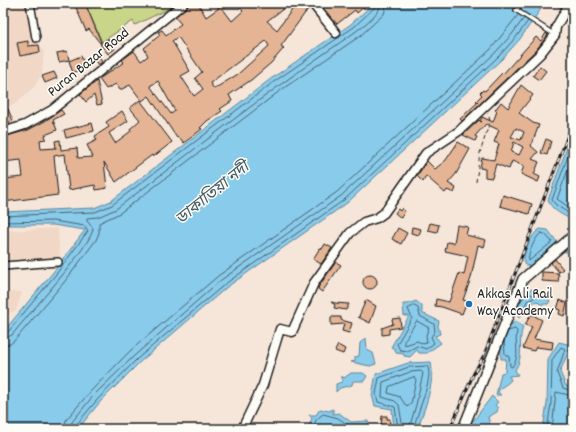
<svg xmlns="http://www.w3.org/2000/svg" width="576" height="432" font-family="Dekko,'Noto Sans Bengali',sans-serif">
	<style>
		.built { fill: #f1d7c5 }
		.green { fill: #c9d689; stroke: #727952 }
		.water { fill: #89cbeb; stroke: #5d8598 }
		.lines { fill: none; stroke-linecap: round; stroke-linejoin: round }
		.shore { stroke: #48626f; stroke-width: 1 }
		.building { fill: #e4b495; stroke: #1c1c1c; fill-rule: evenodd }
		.service-casing { stroke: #1c1c1c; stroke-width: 6 }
		.minor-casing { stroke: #1c1c1c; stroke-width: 10 }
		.tertiary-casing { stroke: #1c1c1c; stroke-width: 11 }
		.secondary-casing { stroke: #1c1c1c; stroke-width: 12 }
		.path { stroke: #1c1c1c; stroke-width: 1; stroke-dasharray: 4 3; stroke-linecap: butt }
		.service { stroke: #fdfcf7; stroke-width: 3.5 }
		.minor { stroke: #fdfcf7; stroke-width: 7 }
		.tertiary { stroke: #fdfcf7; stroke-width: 8 }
		.secondary { stroke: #fdfcf7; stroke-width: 9 }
		.rail-casing { stroke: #1c1c1c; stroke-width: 3 }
		.rail { stroke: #fdfcf7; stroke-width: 1.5; stroke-dasharray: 4.5; stroke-linecap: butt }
		.poi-dot { fill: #1f6fb2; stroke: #fdfcf7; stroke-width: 1.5 }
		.labels { text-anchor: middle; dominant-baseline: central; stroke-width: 3; stroke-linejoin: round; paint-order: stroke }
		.street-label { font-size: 15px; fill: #1c1c1c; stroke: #fdfcf7 }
		.poi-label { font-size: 15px; fill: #1c1c1c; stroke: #fdfcf7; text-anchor: start }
		.water-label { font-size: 16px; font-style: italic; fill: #425964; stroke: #fdfcf7 }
	</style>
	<rect width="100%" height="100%" fill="#f6e6da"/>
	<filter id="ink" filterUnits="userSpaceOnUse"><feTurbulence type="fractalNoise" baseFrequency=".025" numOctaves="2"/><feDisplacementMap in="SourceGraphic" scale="8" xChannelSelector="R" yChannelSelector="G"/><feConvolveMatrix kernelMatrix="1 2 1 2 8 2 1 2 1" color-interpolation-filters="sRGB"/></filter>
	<g filter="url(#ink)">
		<g class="built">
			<polygon points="3,3 29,3 33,33 44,52 42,73 35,86 14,105 3,107"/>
			<polygon points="58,228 60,259 6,262 5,231"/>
			<polygon points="3,292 22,292 16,311 3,314"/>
		</g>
		<polygon class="green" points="85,3 180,3 135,25 133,21 102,42"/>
		<g class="water">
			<polygon points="374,3 545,3 520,39 502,59 347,203 227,287 140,362 100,402 78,429 3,429 3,332 54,271 85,230 53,225 3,225 3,212 94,208 111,201 272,78 351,24"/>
			<path d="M573 131V220C564 216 551 210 548 200Z"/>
			<path d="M540 229 548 230 557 242 532 265 527 266 524 264C522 254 531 234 540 229Z"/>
			<polygon points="573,240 573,253 560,251"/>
			<polygon points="532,289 550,301 548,304 540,304 537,301 530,304 528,312 522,314 519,318 515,310 521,292"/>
			<polygon points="416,301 422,306 422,313 439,321 438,326 440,334 435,336 441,343 427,353 419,353 417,350 410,357 404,356 404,354 396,353 395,349 391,347 409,316 404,316 403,304 408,304"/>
			<path d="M516 321 523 327C517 344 525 355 515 370L518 375 509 376 511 380C507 385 501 386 498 392L501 395H496L501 373 505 372 506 359H501L500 333Z"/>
			<polygon points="366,338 367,350 373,353 376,364 370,366 351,362 355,361 355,357 359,356 360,343"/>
			<polygon points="559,342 571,345 560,372 566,386 573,387 573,429 543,429 547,403 548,359"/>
			<path d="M431 362C435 383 425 409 417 429H394L392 409 375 406 372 395 376 374 408 363Z"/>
			<polygon points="351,373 363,373 367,376 364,381 353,381 352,385 340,388 336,392 336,384 342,382 342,376 344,378"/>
			<polygon points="492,396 498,402 495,405 498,408 497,412 488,417 490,425 489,427 464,429 473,421"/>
			<polygon points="320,409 329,411 333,409 333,414 339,413 351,422 368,421 369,429 308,429 312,418 309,415 316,415"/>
		</g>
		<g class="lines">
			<g class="shore">
				<polyline points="573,142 552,200 556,205 573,216"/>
				<polyline points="573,156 557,199 573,210"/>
				<polyline points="3,216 95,212 112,205 275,81 354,27 375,7 376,3"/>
				<polyline points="3,222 53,221 85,226 88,231 57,273 8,332 3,334"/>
				<path d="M541 233 545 234 552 242 529 261C527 255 535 237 541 233Z"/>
				<polygon points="414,306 418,308 420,316 434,324 435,331 431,337 434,343 426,349 417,346 408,351 400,350 397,344 412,318 408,309"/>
				<polyline points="518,307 520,310 524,309 527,301 534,298 534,296 531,294 525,295 519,304"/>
				<polygon points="417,321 429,328 426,335 427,342 424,344 417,341 405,345 404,342"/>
				<path d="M3 339 12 335C25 318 94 243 93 228L87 221V218L98 217 116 209C190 153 262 96 338 44 349 36 381 16 381 3"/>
				<path d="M504 340 505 354 509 357 510 366 512 367C521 357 514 343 517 331L515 329 508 331"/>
				<polyline points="3,345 10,344 15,340 66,280 96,240 99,233 99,223 120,213 281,90 360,36 384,14 387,3"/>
				<polygon points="414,377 416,380 411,404 407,407 400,397 388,393 389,387"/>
				<polyline points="64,429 66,420 89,393 130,351 218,276 337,192 491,49 518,15"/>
				<polyline points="70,429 72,422 93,396 134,356 221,280 341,196 495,53 513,33 524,18"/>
				<polyline points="75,429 76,425 97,400 137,359 225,284 344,200 499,56 517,36 528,21"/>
				<polyline points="313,429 316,420 323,414 338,418 350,426 363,425 365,429"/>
				<path d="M398 429 395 407 378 402 376 394 379 378 409 367 427 366C435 377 415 415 414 429"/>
				<polyline points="403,429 399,405 395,401 382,397 383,382 410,372 421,371 423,373 416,405 409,429"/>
				<polyline points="547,429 551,404 552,360 561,347 565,349 557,373 563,388 573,391"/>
				<polyline points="552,429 556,392 573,396"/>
			</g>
		</g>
		<g class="building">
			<polygon points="74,3 85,3 101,42 100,43 89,29 86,31"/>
			<path d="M191 3H198L206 17 219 8 215 3H230L223 9 232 21 243 11 236 3H285L287 6 267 21 277 30 297 3H301L308 9 281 46 284 48 271 63 251 80 229 95 232 101 220 109 222 111 207 121 200 128 202 129 184 143 179 137 177 138 149 96 142 101 130 85 120 90 116 84 106 89 99 79 124 62 122 60 134 51 141 61 148 56 144 48 160 35 158 32 162 30 166 35 181 24 175 17ZM178 37 202 72 195 78 203 89 194 96 181 76 190 71 172 41ZM266 41 269 46 238 74 214 89 210 83ZM158 81 175 111 171 114 150 86Z"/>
			<polygon points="319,3 368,3 357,13 355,10 337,24"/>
			<polygon points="546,33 548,35 536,50 462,121 460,119 478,102 476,101 482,95 480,93 483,90 485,91 502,73 503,74 536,37 541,41"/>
			<polygon points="108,39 115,49 108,54 100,44"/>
			<polygon points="28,41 28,46 39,45 40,52 20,56 17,43"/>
			<polygon points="67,51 69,60 59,62 57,53"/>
			<polygon points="96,52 102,62 98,65 91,55"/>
			<polygon points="81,56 85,67 73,73 69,61"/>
			<polygon points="540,66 546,71 539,80 533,76"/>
			<polygon points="54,72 57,78 45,83 42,76"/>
			<polygon points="97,81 102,104 97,105 94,95 86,102 80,94"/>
			<path d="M521 85 533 95 519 113 533 123 539 125 531 146 538 152 532 159 539 162 534 174 540 177 538 182 521 174 524 166 512 161 509 169 496 164 492 178 485 177V169L480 168 482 158 494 160 499 144 494 142 499 130 486 124 475 136 477 137 475 141 463 135 479 120 482 122 480 121 482 117 493 122 497 111 495 110 501 102 508 108ZM516 128 524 132 521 140 511 137ZM514 142 523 147 519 155 511 152Z"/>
			<polygon points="140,100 172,142 153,157 152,155 116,182 104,162 107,188 96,190 95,185 69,190 65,154 54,156 58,195 3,202 3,179 23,177 21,160 3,162 3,137 28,130 45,121 61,110 64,114 53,120 57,130 45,135 46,139 40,140 41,149 56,148 55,141 60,140 61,150 77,148 78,158 93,157 87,145 97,140 95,136 109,127 106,122 122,111 128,121 109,133 115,143 131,131 130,129 140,120 130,108"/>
			<polygon points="8,109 13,121 7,123 3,111"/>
			<polygon points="92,123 94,131 66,138 64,130"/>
			<polygon points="546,139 551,141 547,155 541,153"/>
			<polygon points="458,142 470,149 456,174 448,183 456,188 454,193 447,190 445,193 426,176 423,182 417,176 427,161 435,169 446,160"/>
			<polygon points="503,195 532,204 529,214 500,206"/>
			<polygon points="402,208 405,211 401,218 395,213 398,209 400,211"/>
			<polygon points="430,223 439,225 437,232 428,230"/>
			<polygon points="457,225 468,227 466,235 486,240 484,247 478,245 471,278 463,300 467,301 462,314 442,307 435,306 436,299 449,302 459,273 464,275 468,256 445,251 447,242 454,243"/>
			<polygon points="412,227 421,229 419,235 411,233"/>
			<polygon points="398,228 407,233 401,244 392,239"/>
			<polygon points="325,244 332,248 321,264 313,259 320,248 322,249"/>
			<polygon points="555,259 563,269 559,272 551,263"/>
			<polygon points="336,262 341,265 322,292 318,289 319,286"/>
			<polygon points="542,272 559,273 557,275 559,275 558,282 542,281"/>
			<circle cx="370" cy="282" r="7"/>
			<polygon points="366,300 376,306 370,323 358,317 360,317 359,316"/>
			<polygon points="560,300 567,303 564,316 559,314 560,310 557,309"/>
			<polygon points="331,302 335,303 349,304 346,310 334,308 335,305"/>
			<polygon points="531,314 542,320 534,339 553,342 552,349 536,347 534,351 523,348 532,327 525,325"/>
			<polygon points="331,317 341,317 341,320 352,323 349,333 342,331 344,324 331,325"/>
			<polygon points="400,318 401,327 389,329 389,334 382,335 382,328 393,324 392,319"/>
			<polygon points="338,345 345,349 343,354 335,351"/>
			<polygon points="382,416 387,416 387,419 390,419 389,429 385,429 385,426 381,426"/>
		</g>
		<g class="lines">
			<defs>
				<g id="service">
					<polyline points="522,3 516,10 555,35"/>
					<polyline points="558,3 567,8"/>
				</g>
				<g id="minor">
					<polyline points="30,3 36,38"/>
					<polyline points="3,266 58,262"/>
				</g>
				<g id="tertiary">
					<polyline points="312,3 336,33"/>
					<polyline points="3,132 25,125 52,110 184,3"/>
					<polyline points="242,429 263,385 280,329 292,332 314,283 350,233 364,222 377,218 384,213 426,153 459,131 540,54 555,35 556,27 570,3"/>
				</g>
				<polyline id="secondary" points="463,429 523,279 573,236"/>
			</defs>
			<use href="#service" class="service-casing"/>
			<use href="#minor" class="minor-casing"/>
			<use href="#tertiary" class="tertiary-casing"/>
			<use href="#secondary" class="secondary-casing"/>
			<polyline class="path" points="476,182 480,153 490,121 488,113"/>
			<use href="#service" class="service"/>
			<use href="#minor" class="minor"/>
			<use href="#tertiary" class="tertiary"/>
			<use href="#secondary" class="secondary"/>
			<defs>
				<polyline id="rail" points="450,429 473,375 484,355 573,122"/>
			</defs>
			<use href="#rail" class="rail-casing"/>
			<use href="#rail" class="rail"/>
		</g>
	</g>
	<circle class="poi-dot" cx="469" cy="304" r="4"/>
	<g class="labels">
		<g class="street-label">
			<text transform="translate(89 63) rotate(-39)">Puran Bazar Road</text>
		</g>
		<g class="poi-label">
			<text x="477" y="295">Akkas Ali Rail<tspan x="477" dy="17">Way Academy</tspan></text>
		</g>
		<g class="water-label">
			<text transform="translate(213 194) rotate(-39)">ডাকাতিয়া নদী</text>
		</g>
	</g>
	<rect width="576" height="432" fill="none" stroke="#fdfcf7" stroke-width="16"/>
	<rect x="8" y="8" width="560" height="416" fill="none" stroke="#1c1c1c" stroke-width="1.5" filter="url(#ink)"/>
</svg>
